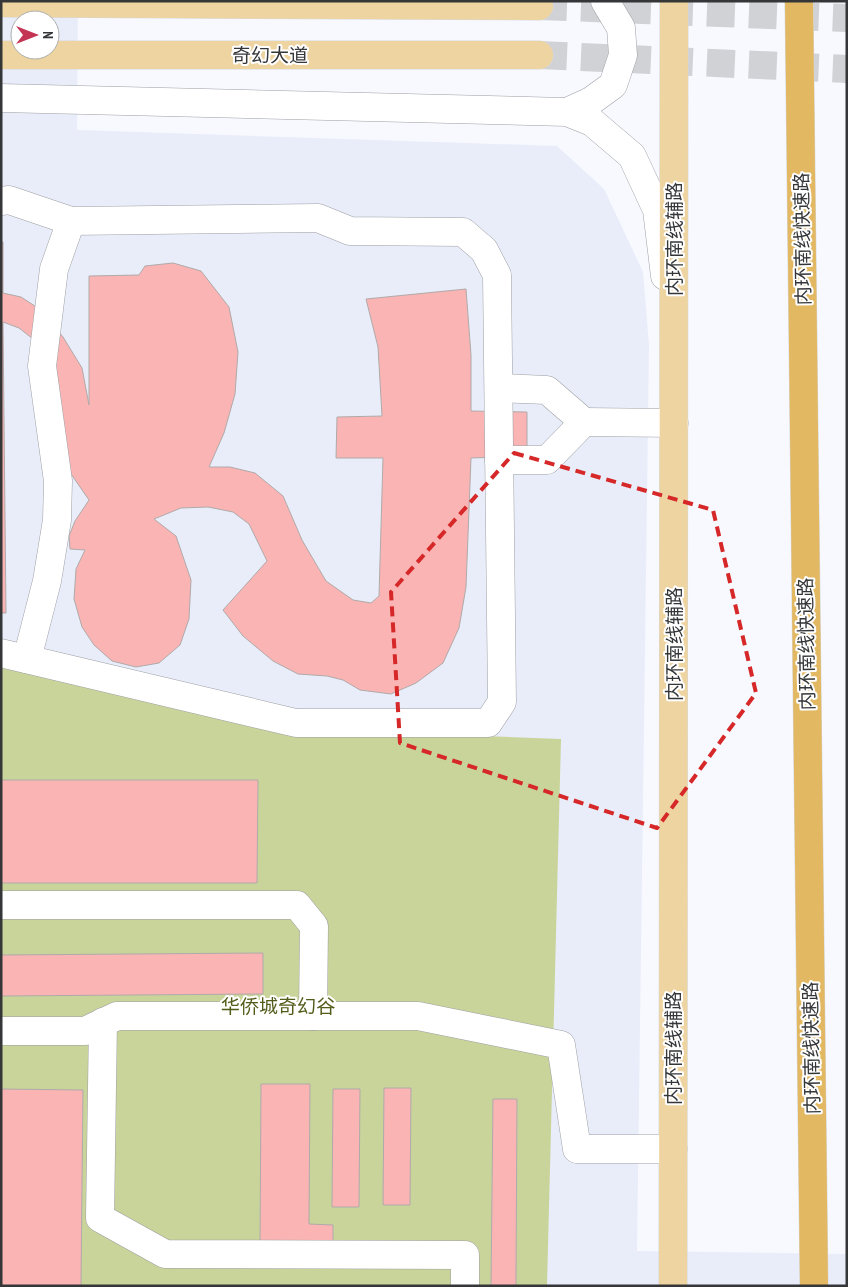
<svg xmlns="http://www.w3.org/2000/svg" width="848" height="1287" font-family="'PT Sans Narrow','Noto Sans SC',sans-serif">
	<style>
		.built { fill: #e9edf9; fill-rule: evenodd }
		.green { fill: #c9d49a }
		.building { fill: #f9b4b3; stroke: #b0aaaa }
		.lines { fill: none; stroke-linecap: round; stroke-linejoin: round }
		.major-tunnel { stroke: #d0d2d6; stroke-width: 28; stroke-dasharray: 28 14; stroke-linecap: butt }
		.minor-casing { stroke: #9d9fa4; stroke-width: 29 }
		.major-casing { stroke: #d7d7d7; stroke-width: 29 }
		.highway-casing { stroke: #d7d7d7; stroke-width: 29 }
		.minor { stroke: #fff; stroke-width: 28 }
		.major { stroke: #eed4a1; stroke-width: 28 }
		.highway { stroke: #e3b863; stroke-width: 28 }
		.marked { fill: none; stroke: #d62828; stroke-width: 4; stroke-dasharray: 10 6; stroke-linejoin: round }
		.labels { text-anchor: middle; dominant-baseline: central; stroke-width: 4; stroke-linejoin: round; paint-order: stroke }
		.street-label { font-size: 19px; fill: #353638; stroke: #fff }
		.park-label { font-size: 19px; fill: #545c1a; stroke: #fff }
	</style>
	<rect width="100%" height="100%" fill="#f7f9fe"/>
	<path class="built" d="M1 1H78L77 130 557 146 604 189 643 272 649 345 637 1251 847 1254V1286H1ZM20 20H50V50H20Z"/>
	<polygon class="green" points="1,667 294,729 561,739 547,1286 1,1286"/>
	<g class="building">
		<polygon points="1,242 3,242 3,293 21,297 41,310 63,337 82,368 89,405 89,276 139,275 145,266 173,263 201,271 229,307 238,352 235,394 224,433 209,467 230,467 255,473 283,496 302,540 326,581 353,600 371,603 379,596 383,458 336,458 337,417 382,416 378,347 366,299 466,289 471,355 471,411 527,412 527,456 471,458 466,587 459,628 443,663 416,683 391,694 360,690 343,680 327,676 298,674 273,661 243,636 223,610 267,561 249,524 233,512 208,507 181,508 154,519 176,536 191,580 189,619 180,645 159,663 136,667 112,661 94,645 82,627 74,599 76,569 85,550 70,549 69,536 75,521 89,500 69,471 33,339 19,328 3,322 6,613 1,613"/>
		<polygon points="1,780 258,780 257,883 1,883"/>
		<polygon points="263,953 263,994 1,996 1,955"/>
		<polygon points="261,1084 310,1084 309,1224 333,1225 333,1248 260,1247"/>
		<polygon points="384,1088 411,1088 410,1205 383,1205"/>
		<polygon points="1,1089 83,1090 81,1286 1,1286"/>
		<polygon points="333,1089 360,1089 359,1207 332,1207"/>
		<polygon points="493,1099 517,1099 516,1286 491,1286"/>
	</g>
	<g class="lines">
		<g class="major-tunnel">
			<polyline points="539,6 847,18"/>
			<polyline points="539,55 847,69"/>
		</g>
		<defs>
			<g id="minor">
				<polyline points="1,98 567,112 592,122 632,156 657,210 665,276"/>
				<polyline points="567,112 591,101 613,85 623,55 621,28 605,1"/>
				<polyline points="1,201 9,200 71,221 318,218 350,231 463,232 484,250 497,275 502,702 488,723 296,723 1,653"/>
				<polyline points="499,388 547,390 584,422 547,460 499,460"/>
				<polyline points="584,422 674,423"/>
				<polyline points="27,659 47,581 57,520 58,481 42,366 54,269 71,221"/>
				<polyline points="1,905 297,905 314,926 313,1016"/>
				<polyline points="103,1022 100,1218 165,1254 465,1255 465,1286"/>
				<polyline points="1,1031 85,1031 117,1016 418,1016 561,1045 577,1149 673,1149"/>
			</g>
			<g id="major">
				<polyline points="1,3 539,6"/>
				<polyline points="1,55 539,55"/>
				<polyline points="673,1286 674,1"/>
			</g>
			<polyline id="highway" points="799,1 814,1286"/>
		</defs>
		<use href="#minor" class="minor-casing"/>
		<use href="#major" class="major-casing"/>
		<use href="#highway" class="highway-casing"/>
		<use href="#minor" class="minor"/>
		<use href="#major" class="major"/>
		<use href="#highway" class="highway"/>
	</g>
	<path class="marked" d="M514 453 713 510 756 693 657 828 400 743 391 592Z"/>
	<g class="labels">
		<g class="street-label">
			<text x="270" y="55">奇幻大道</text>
			<text transform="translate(674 239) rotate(-90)">内环南线辅路</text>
			<text transform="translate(802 239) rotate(-91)">内环南线快速路</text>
			<text transform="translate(674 644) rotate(-90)">内环南线辅路</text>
			<text transform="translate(806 644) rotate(-91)">内环南线快速路</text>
			<text transform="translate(673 1048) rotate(-90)">内环南线辅路</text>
			<text transform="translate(811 1048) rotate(-91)">内环南线快速路</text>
		</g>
		<g class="park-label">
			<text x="278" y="1006">华侨城奇幻谷</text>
		</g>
	</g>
	<rect width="848" height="1287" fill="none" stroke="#353638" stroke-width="5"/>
	<g transform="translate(35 35) rotate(90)"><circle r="24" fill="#ffffff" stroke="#aeafaf"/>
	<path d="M0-4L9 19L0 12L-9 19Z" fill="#c43454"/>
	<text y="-8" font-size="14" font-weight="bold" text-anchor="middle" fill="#353638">N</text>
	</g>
</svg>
